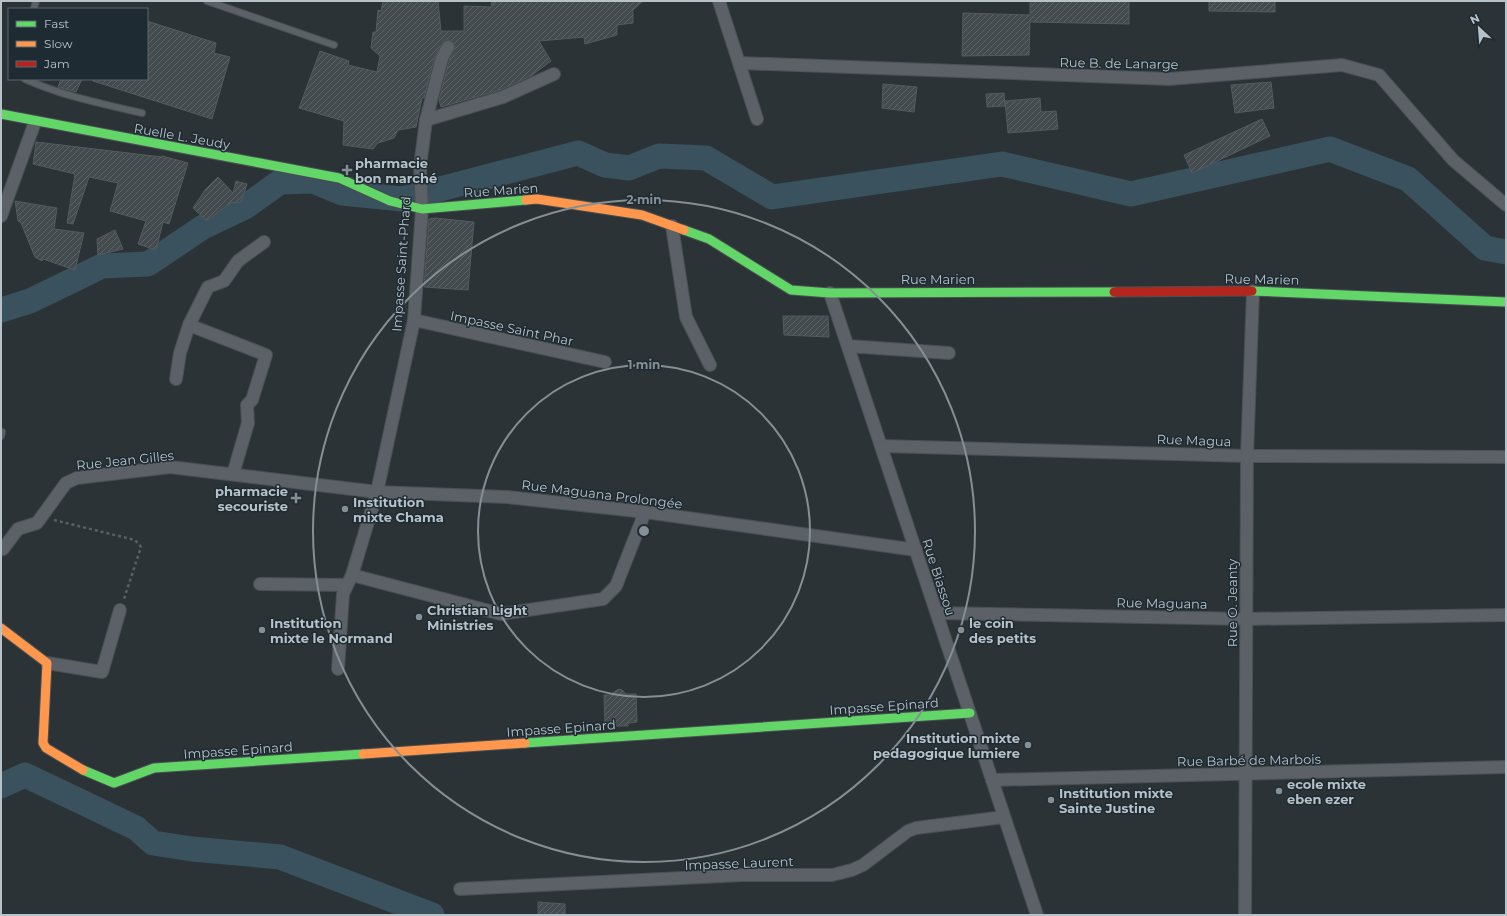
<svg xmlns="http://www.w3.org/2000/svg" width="1507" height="916" font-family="Montserrat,sans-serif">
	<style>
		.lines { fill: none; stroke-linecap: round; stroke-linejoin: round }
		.river { stroke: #3a515e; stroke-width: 25 }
		.building { fill: url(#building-hatch); stroke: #535b5f }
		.lane-casing { stroke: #494f52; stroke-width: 8 }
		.street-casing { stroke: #494f52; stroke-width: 14 }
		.fast-casing { stroke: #494f52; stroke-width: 11 }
		.slow-casing { stroke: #494f52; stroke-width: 11 }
		.jam-casing { stroke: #494f52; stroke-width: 11 }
		.path { stroke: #596063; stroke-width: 2.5; stroke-dasharray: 3 3; stroke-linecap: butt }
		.lane { stroke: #5b6166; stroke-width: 6 }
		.street { stroke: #5b6166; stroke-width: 12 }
		.fast { stroke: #63d668; stroke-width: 9 }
		.slow { stroke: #ff974d; stroke-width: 9 }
		.jam { stroke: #b3261e; stroke-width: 9 }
		.ring { fill: none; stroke: #858f95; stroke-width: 2 }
		.poi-dot { fill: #858f95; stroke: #1f2b32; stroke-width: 1.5 }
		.labels { text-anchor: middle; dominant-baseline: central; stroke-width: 3; stroke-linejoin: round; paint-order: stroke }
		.street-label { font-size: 13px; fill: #b6c1c8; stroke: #1f2b32 }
		.poi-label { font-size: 13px; font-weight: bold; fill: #b6c1c8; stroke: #1f2b32; text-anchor: start }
		.centre { fill: #858f95; stroke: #1f2b32; stroke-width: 2 }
		.ring-label { font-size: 12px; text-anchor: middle; font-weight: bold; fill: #858f95; stroke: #1f2b32; stroke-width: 3; stroke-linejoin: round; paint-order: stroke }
	</style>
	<defs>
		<pattern id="building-hatch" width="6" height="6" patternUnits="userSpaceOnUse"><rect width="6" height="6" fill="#444b4f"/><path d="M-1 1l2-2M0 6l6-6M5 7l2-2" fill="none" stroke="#5d6367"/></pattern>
	</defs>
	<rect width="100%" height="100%" fill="#2b3337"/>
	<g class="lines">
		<g class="river">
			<polyline points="1,310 30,301 102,266 148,264 203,227 245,207 280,182 313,181 342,193 402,199 578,153 605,165 629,168 659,156 706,158 772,197 1002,164 1131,194 1330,149 1408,179 1485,248 1506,252"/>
			<polyline points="1,786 25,775 136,828 153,843 192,849 280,857 432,915"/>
		</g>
	</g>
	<g class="building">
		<polygon points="383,1 438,1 441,31 464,31 464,6 492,7 491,3 498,1 643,1 633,10 633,23 617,25 617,35 585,44 584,37 539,41 551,61 531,76 500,90 441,107 439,100 449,61 455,47 452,41 444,40 435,56 424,98 422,98 416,127 398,130 394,138 378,143 373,149 343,145 344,121 299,108 320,51 349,61 348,65 377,72 380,56 371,48 373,32 376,32 378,10 381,11"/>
		<polygon points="1030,1 1129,1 1129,24 1030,22 1029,55 962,56 963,13 1030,15"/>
		<polygon points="1209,1 1275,1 1275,12 1209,11"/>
		<polygon points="147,21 216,43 214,53 230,57 212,119 93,81 94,79 147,79"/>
		<polygon points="61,79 82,79 76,92 58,87"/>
		<polygon points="1271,82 1274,108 1235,113 1231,85"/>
		<polygon points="883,84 917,87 914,112 882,108"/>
		<polygon points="1004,93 1005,106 987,107 986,94"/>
		<polygon points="1040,98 1041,112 1056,111 1058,129 1008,133 1005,101"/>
		<polygon points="1262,119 1270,136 1192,173 1184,155"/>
		<polygon points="36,142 162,157 162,156 188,163 169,224 163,222 156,250 138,244 146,221 110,211 118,183 89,177 73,224 67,223 75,174 33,164"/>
		<polygon points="218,177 233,193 236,181 247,184 241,202 230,203 207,221 193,208 205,190"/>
		<polygon points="15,201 57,208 54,229 84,233 75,270 43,259 42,261 35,257 21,223 18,221"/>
		<polygon points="435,218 474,222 468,290 424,287 429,219"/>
		<polygon points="115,230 123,249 98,255 97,239"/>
		<polygon points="783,316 828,316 829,337 784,335"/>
		<polygon points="619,689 622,690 626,694 636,694 637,722 628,723 628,726 614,726 613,724 605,725 604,695 609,695"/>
		<polygon points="538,902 565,904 565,915 538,915"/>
	</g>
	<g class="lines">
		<defs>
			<g id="lane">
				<polyline points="207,1 334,45"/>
				<polyline points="34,9 36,1"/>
				<path d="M25 79C62 96 103 104 142 113"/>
				<polyline points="1,436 2,432"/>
			</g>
			<g id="street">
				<polyline points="719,1 757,119"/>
				<polyline points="740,63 1169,79 1342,65 1379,75 1453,160 1506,205"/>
				<polyline points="426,120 503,97 554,74"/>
				<polyline points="1,216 35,122"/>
				<polyline points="672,226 686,317 710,365"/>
				<polyline points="830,293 1037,915"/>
				<polyline points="414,320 605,362"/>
				<polyline points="848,346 949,353"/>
				<polyline points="176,379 180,353 189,325"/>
				<polyline points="881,446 1247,456 1506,457"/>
				<polyline points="233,474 248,423 247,405 252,400 266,355 189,325 208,287 224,281 238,261 264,242"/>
				<polyline points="1,548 3,549 18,529 37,523 66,483 77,478 170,467 377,492 507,497 645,512 916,550"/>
				<polyline points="352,575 501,614 603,599 616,586 645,512"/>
				<polyline points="260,584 347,585"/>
				<polyline points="937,613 1246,619 1506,615"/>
				<polyline points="47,663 102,672 120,610"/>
				<polyline points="338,669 343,594 352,575 377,492 414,320 422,209 420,167 426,120 442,58 448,47"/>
				<polyline points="992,780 1506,767"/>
				<polyline points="460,889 743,875 832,875 852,870 863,865 908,831 916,828 1004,817"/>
				<polyline points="1245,915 1247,456 1253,291"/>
			</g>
			<g id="fast">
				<polyline points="1,114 339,178 390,201 422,209 526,200"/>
				<polyline points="684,230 709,239 791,290 830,293 1114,292"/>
				<polyline points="1252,291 1506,302"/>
				<polyline points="525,743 970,713"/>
				<polyline points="83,770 114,783 154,768 363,754"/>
			</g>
			<g id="slow">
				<polyline points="526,200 537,199 642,215 684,230"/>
				<polyline points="1,628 47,663 43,743 46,748 83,770"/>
				<polyline points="363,754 525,743"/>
			</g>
			<polyline id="jam" points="1114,292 1252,291"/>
		</defs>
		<use href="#lane" class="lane-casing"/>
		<use href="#street" class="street-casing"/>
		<use href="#fast" class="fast-casing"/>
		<use href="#slow" class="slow-casing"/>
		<use href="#jam" class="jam-casing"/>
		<polyline class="path" points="54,520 135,540 141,547 124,599"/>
		<use href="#lane" class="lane"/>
		<use href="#street" class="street"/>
		<use href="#fast" class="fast"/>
		<use href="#slow" class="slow"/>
		<use href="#jam" class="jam"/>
	</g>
	<g class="ring">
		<circle cx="644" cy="531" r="166"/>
		<circle cx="644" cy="531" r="331"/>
	</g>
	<g class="poi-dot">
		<path d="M345 164h4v4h4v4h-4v4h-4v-4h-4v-4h4z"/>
		<path d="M294 492h4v4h4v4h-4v4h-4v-4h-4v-4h4z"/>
		<circle cx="345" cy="509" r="4"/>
		<circle cx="419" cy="617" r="4"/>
		<circle cx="262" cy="630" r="4"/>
		<circle cx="961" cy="630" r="4"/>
		<circle cx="1028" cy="745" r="4"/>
		<circle cx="1279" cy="791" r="4"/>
		<circle cx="1051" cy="800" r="4"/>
	</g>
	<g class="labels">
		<g class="street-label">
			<text transform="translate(1119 63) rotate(1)">Rue B. de Lanarge</text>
			<text transform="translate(182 136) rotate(10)">Ruelle L. Jeudy</text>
			<text transform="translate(501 190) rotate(-4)">Rue Marien</text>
			<text transform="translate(401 264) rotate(-86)">Impasse Saint-Phard</text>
			<text x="938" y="279">Rue Marien</text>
			<text transform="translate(1262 279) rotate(1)">Rue Marien</text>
			<text transform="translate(512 328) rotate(12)">Impasse Saint Phar</text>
			<text transform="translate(1194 440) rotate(2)">Rue Magua</text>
			<text transform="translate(125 460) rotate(-6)">Rue Jean Gilles</text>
			<text transform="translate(602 494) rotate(7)">Rue Maguana Prolongée</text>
			<text transform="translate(939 577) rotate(72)">Rue Biassou</text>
			<text transform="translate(1162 603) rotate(1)">Rue Maguana</text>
			<text transform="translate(1232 603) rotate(-90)">Rue O. Jeanty</text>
			<text transform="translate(884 706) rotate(-4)">Impasse Epinard</text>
			<text transform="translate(561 728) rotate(-4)">Impasse Epinard</text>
			<text transform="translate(238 750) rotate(-4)">Impasse Epinard</text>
			<text transform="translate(1249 760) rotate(-1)">Rue Barbé de Marbois</text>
			<text transform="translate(739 863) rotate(-2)">Impasse Laurent</text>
		</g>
		<g class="poi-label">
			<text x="355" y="163">pharmacie<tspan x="355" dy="15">bon marché</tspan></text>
			<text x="288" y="491" text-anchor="end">pharmacie<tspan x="288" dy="15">secouriste</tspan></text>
			<text x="353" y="502">Institution<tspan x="353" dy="15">mixte Chama</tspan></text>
			<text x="427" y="610">Christian Light<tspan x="427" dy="15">Ministries</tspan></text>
			<text x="270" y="623">Institution<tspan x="270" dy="15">mixte le Normand</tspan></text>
			<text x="969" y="623">le coin<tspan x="969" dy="15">des petits</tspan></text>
			<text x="1020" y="738" text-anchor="end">Institution mixte<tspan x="1020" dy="15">pedagogique lumiere</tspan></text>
			<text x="1287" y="784">ecole mixte<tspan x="1287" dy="15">eben ezer</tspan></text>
			<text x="1059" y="793">Institution mixte<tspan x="1059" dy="15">Sainte Justine</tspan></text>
		</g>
	</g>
	<circle cx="644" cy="531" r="6" class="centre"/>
	<g class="ring-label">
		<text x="644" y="204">2 min</text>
		<text x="644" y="369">1 min</text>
	</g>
	<rect width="1507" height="916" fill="none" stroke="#b6c1c8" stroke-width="4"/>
	<rect x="8" y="8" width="140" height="72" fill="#1f2b32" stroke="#5b676e"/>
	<rect x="16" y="21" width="20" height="6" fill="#63d668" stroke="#5b676e"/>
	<text x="44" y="28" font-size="12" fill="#b6c1c8">Fast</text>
	<rect x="16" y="41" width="20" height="6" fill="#ff974d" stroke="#5b676e"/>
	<text x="44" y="48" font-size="12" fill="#b6c1c8">Slow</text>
	<rect x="16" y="61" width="20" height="6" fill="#b3261e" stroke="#5b676e"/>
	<text x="44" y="68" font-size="12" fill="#b6c1c8">Jam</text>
	<g transform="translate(1479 28) rotate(334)" stroke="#1f2b32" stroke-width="3" paint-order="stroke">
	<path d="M0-3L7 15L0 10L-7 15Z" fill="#b6c1c8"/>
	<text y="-6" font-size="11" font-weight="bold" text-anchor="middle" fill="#b6c1c8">N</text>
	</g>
</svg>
